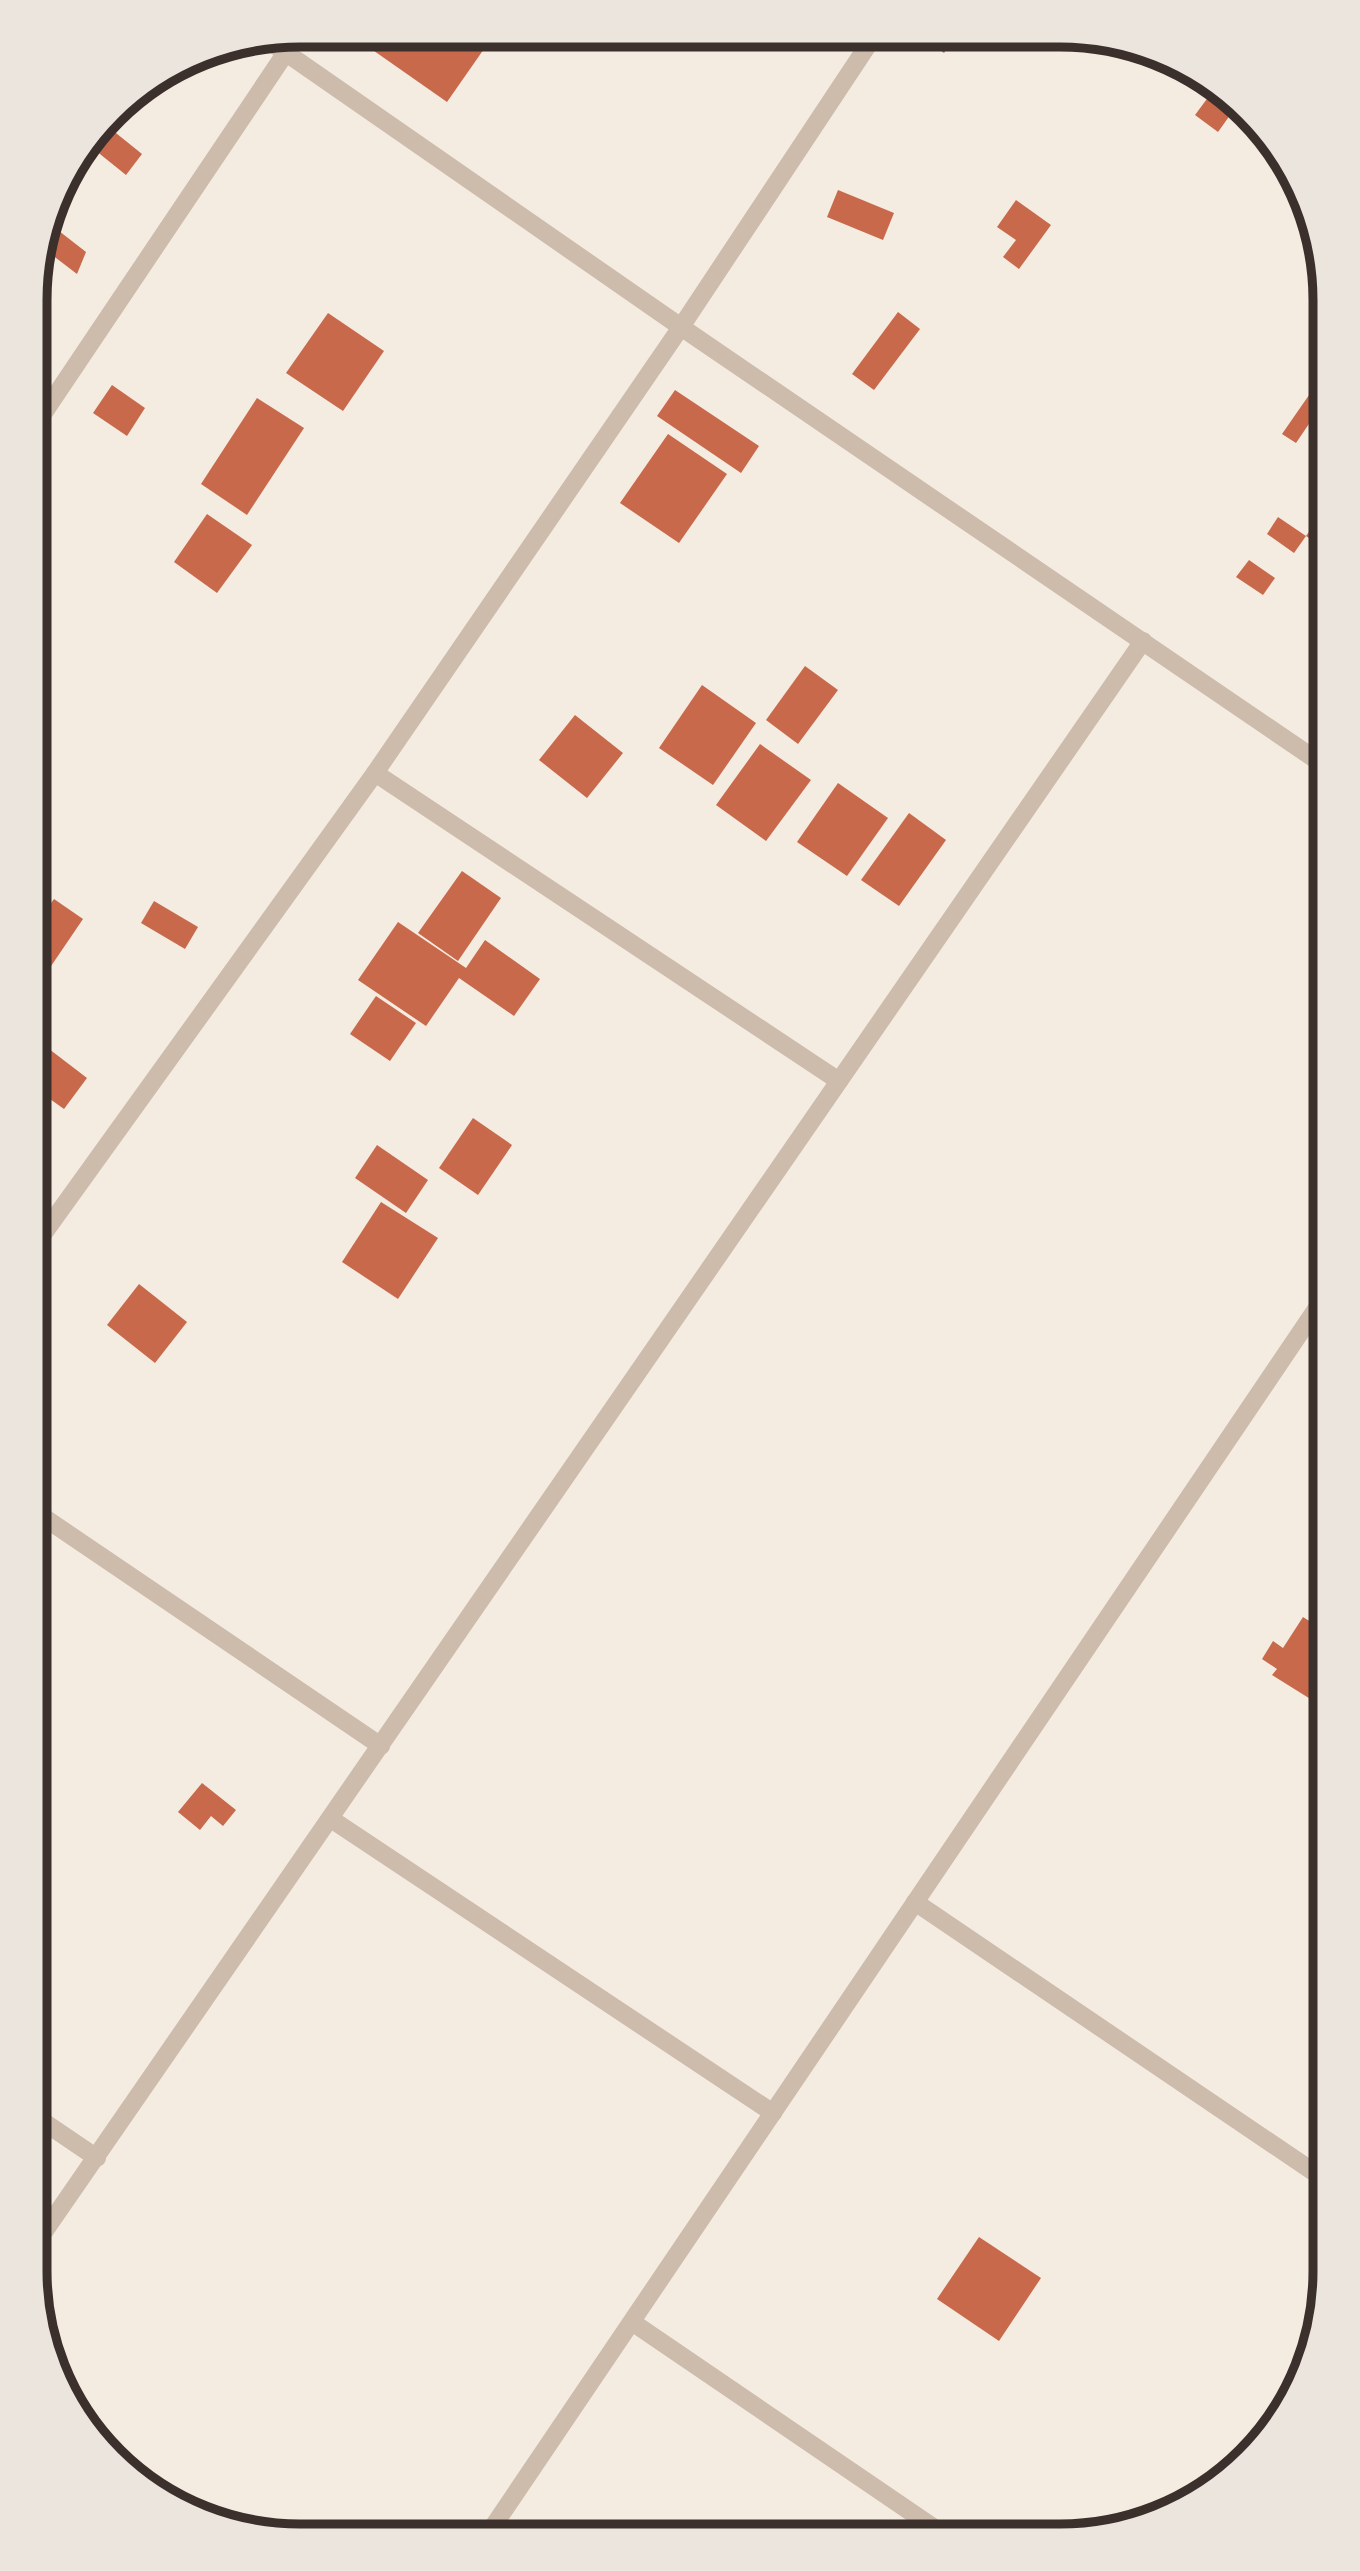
<svg xmlns="http://www.w3.org/2000/svg" width="1360" height="2571" font-family="Montserrat,sans-serif">
	<style>
		.building { fill: #c8694b }
		.lines { fill: none; stroke-linecap: round; stroke-linejoin: round }
		.minor { stroke: #cdbbac; stroke-width: 18 }
		.rim { fill: none; stroke: #3b302b; stroke-width: 9 }
	</style>
	<rect width="100%" height="100%" fill="#f4ebe1"/>
	<g class="building">
		<polygon points="374,35 493,36 447,102 367,46"/>
		<polygon points="925,39 954,39 944,53"/>
		<polygon points="1215,88 1238,104 1218,132 1195,115"/>
		<polygon points="106,125 142,154 126,175 90,146"/>
		<polygon points="838,190 894,213 883,240 827,217"/>
		<polygon points="1016,200 1051,225 1019,269 1003,257 1016,240 997,227"/>
		<polygon points="50,224 86,252 77,274 43,248"/>
		<polygon points="898,312 920,329 874,390 852,374"/>
		<polygon points="328,313 384,351 343,411 286,373"/>
		<polygon points="112,385 145,408 127,436 93,413"/>
		<polygon points="1316,385 1325,391 1325,417 1317,412 1296,443 1282,434"/>
		<polygon points="675,390 759,446 741,473 657,416"/>
		<polygon points="257,398 304,428 247,515 201,484"/>
		<polygon points="668,434 727,474 679,543 620,503"/>
		<polygon points="1325,509 1325,549 1306,536"/>
		<polygon points="207,514 252,545 217,593 174,562"/>
		<polygon points="1278,517 1306,536 1294,553 1267,534"/>
		<polygon points="1249,560 1275,578 1263,595 1236,577"/>
		<polygon points="805,666 838,690 798,744 766,720"/>
		<polygon points="702,685 756,723 713,785 659,748"/>
		<polygon points="575,715 623,753 587,798 539,760"/>
		<polygon points="760,744 811,780 766,841 716,805"/>
		<polygon points="838,783 888,818 847,876 797,842"/>
		<polygon points="909,813 946,840 899,906 861,880"/>
		<polygon points="462,871 501,898 458,961 418,933"/>
		<polygon points="54,899 83,919 47,972 36,964 36,924"/>
		<polygon points="154,901 198,927 185,949 141,923"/>
		<polygon points="398,922 466,968 485,940 540,979 514,1016 459,978 426,1026 358,980"/>
		<polygon points="376,996 416,1023 390,1061 350,1034"/>
		<polygon points="36,1039 87,1078 64,1109 36,1089"/>
		<polygon points="473,1118 512,1145 478,1195 439,1168"/>
		<polygon points="377,1145 428,1180 406,1213 355,1178"/>
		<polygon points="381,1202 438,1238 398,1299 342,1262"/>
		<polygon points="139,1284 187,1322 155,1363 107,1325"/>
		<polygon points="1303,1617 1325,1631 1325,1699 1315,1693 1312,1700 1272,1675 1277,1669 1262,1659 1273,1641 1283,1648"/>
		<polygon points="202,1783 236,1810 223,1826 211,1816 200,1830 178,1812"/>
		<polygon points="979,2237 1041,2278 999,2341 937,2299"/>
	</g>
	<g class="lines">
		<g class="minor">
			<polyline points="269,41 681,327 1325,766"/>
			<polyline points="37,423 297,36"/>
			<polyline points="375,773 839,1081"/>
			<polyline points="36,1244 375,773 681,327 872,39"/>
			<polyline points="36,1512 381,1746"/>
			<polyline points="331,1819 773,2113"/>
			<polyline points="915,1902 1324,2179"/>
			<polyline points="35,2116 97,2158"/>
			<polyline points="35,2245 1143,641"/>
			<polyline points="632,2322 946,2536"/>
			<polyline points="488,2534 1325,1296"/>
		</g>
	</g>
	<path d="M0 0H1360V2571H0ZM300 47H1060A253 253 0 0 1 1313 300V2271A253 253 0 0 1 1060 2524H300A253 253 0 0 1 47 2271V300A253 253 0 0 1 300 47Z" fill="#ece5de" fill-rule="evenodd"/>
	<path class="rim" d="M300 47H1060A253 253 0 0 1 1313 300V2271A253 253 0 0 1 1060 2524H300A253 253 0 0 1 47 2271V300A253 253 0 0 1 300 47Z"/>
</svg>
